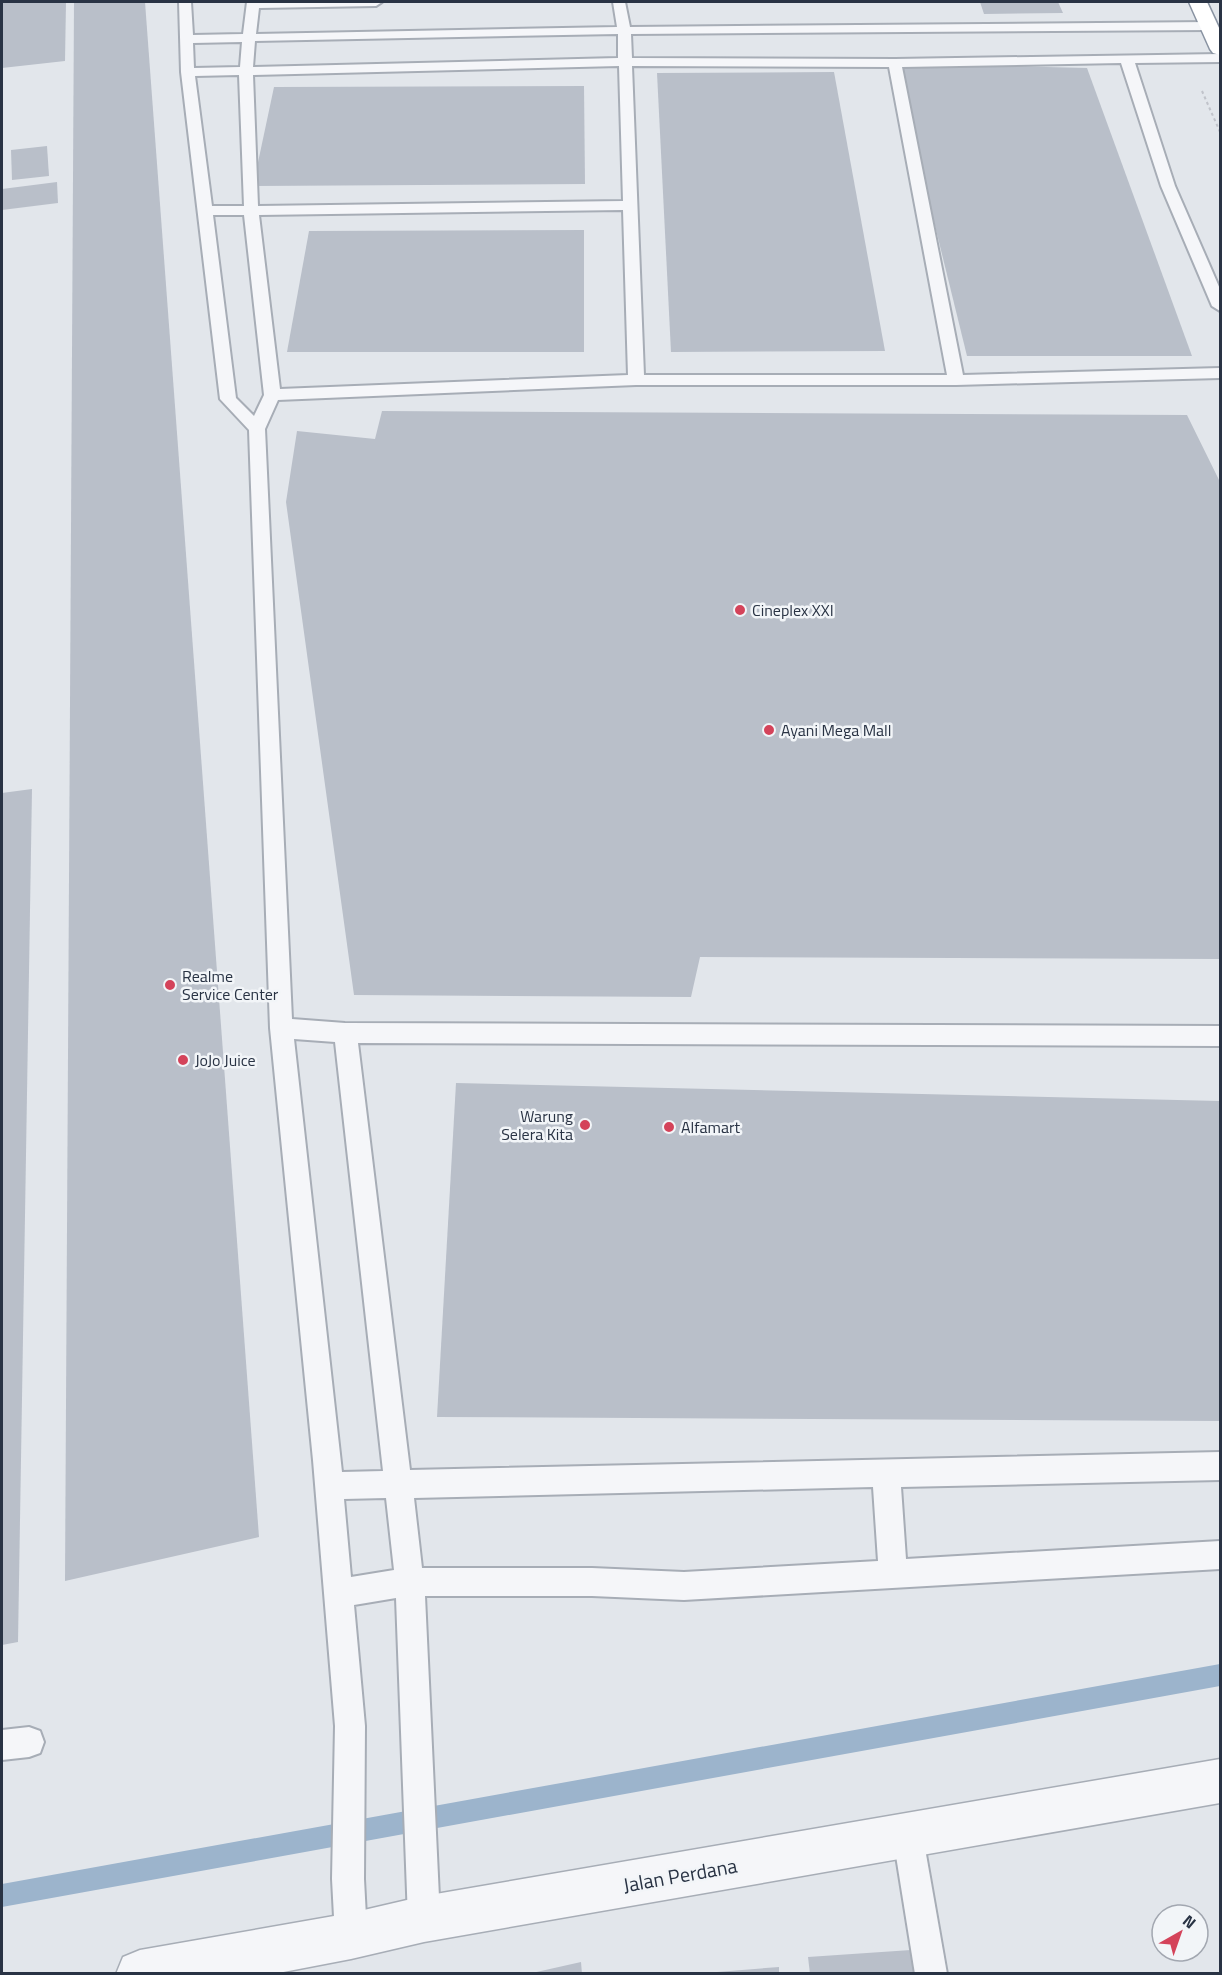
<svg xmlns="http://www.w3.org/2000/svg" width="1222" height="1975" font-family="'Titillium Web',sans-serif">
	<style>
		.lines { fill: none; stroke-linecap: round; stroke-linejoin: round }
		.stream { fill: #9cb4cc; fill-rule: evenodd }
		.building { fill: #b9bfc9 }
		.service-casing { stroke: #a7adb6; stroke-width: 4 }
		.tertiary-casing { stroke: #a7adb6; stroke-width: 3 }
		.trunk-casing { stroke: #8993a2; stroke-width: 3 }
		.path { stroke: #c0c3ca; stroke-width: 2; stroke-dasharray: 3 3; stroke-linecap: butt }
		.service { fill: #f5f6f9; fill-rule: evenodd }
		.tertiary { fill: #f5f6f9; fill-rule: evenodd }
		.trunk { fill: #fff; fill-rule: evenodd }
		.poi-dot { fill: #d4435a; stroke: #f2f5f8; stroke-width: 2 }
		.labels { text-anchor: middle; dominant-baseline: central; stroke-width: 5; stroke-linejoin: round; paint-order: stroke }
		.poi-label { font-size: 16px; fill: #293344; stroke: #f2f5f8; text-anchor: start }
		.near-street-label { font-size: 20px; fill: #293344; stroke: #f2f5f8 }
	</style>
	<rect width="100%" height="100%" fill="#e2e6eb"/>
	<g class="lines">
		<polygon class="stream" points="1220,1664 1220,1686 2,1907 2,1884"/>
	</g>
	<g class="building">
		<polygon points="2,2 66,2 65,61 2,68"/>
		<polygon points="74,2 145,2 259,1537 65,1581"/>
		<polygon points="980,2 1058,2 1063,13 984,14"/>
		<polygon points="895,63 1087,68 1192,356 967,356"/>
		<polygon points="834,72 885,351 671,352 657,73"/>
		<polygon points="584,86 585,184 253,186 274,87"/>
		<polygon points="47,146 49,176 12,180 11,150"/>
		<polygon points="57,182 58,203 2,210 2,189"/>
		<polygon points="584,230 584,352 287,352 309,231"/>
		<polygon points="382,411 1187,415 1220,482 1220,959 700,957 691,997 354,995 286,502 297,431 375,439"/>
		<polygon points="32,789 18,1642 2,1645 2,793"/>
		<polygon points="456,1083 1220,1101 1220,1421 437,1417"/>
		<polygon points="911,1950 914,1974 810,1974 808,1957"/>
		<polygon points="581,1962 582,1974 532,1974 532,1973"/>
		<polygon points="779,1967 779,1974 717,1974 717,1972"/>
	</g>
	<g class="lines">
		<defs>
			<g id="service">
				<path d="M179 2H191L193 35 243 34 247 2H382L376 6 259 8 256 34 617 27 613 2H625L630 27 1209 22 1215 26 1209 30 631 34 632 58 895 59 1220 54V62L1135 63 1175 186 1220 289V311L1212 306 1161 186 1121 63 902 67 963 375 1220 368V378L956 385H636L278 400 265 429 292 1019 345 1023 1220 1026V1046L358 1043 410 1470 1220 1452V1480L901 1487 906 1559 1220 1541V1569L684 1600 592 1596H425L440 1919 435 1930 424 1935 413 1930 408 1919 396 1598 354 1605 365 1726 364 1879 367 1936 362 1947 351 1952 340 1947 335 1936 332 1879 335 1726 313 1460 270 1028 249 430 220 399 181 72ZM618 34V58L253 67 255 41ZM242 42 240 67 194 68 193 43ZM619 66 623 201 258 206 253 75ZM632 66 889 67 947 375H644ZM239 75 244 206H212L195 76ZM623 210 628 375 280 389 259 215ZM213 215H244L264 395 254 416 236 398ZM294 1039 335 1042 383 1471 342 1472ZM873 1487 878 1561 684 1572 592 1568H422L414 1498ZM386 1498 394 1570 351 1577 344 1499Z"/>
				<polygon points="29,1727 40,1731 44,1742 40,1753 29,1757 2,1760 2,1730"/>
				<polygon points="908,1822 919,1826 923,1837 947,1974 915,1974 893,1837 897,1826"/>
			</g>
			<polygon id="tertiary" points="1220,1759 1220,1803 424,1942 351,1959 273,1974 116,1974 123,1957 140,1950 351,1913 424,1896"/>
			<polygon id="trunk" points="1189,2 1207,2 1220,30 1220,55 1213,53 1210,49"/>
		</defs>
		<use href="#service" class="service-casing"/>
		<use href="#tertiary" class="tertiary-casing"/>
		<use href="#trunk" class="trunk-casing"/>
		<polyline class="path" points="1202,91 1220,132"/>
		<use href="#service" class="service"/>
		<use href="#tertiary" class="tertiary"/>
		<use href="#trunk" class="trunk"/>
	</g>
	<g class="poi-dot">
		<circle cx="740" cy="610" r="6"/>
		<circle cx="769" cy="730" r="6"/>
		<circle cx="170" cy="985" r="6"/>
		<circle cx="183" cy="1060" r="6"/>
		<circle cx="585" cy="1125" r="6"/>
		<circle cx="669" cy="1127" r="6"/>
	</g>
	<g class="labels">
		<g class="poi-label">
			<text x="752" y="610">Cineplex XXI</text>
			<text x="781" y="730">Ayani Mega Mall</text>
			<text x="182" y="976">Realme<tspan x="182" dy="18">Service Center</tspan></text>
			<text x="195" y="1060">JoJo Juice</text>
			<text x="573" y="1116" text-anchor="end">Warung<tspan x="573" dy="18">Selera Kita</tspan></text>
			<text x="681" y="1127">Alfamart</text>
		</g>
		<g class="near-street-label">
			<text transform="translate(680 1875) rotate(-10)">Jalan Perdana</text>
		</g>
	</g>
	<rect width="1222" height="1975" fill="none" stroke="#293344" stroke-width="6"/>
	<g transform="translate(1180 1933) rotate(40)"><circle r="28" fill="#f2f5f8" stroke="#a2a7b0" stroke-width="1.5"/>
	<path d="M0-4.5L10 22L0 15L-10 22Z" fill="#d4435a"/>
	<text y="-9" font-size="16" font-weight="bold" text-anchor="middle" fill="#293344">N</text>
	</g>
</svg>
